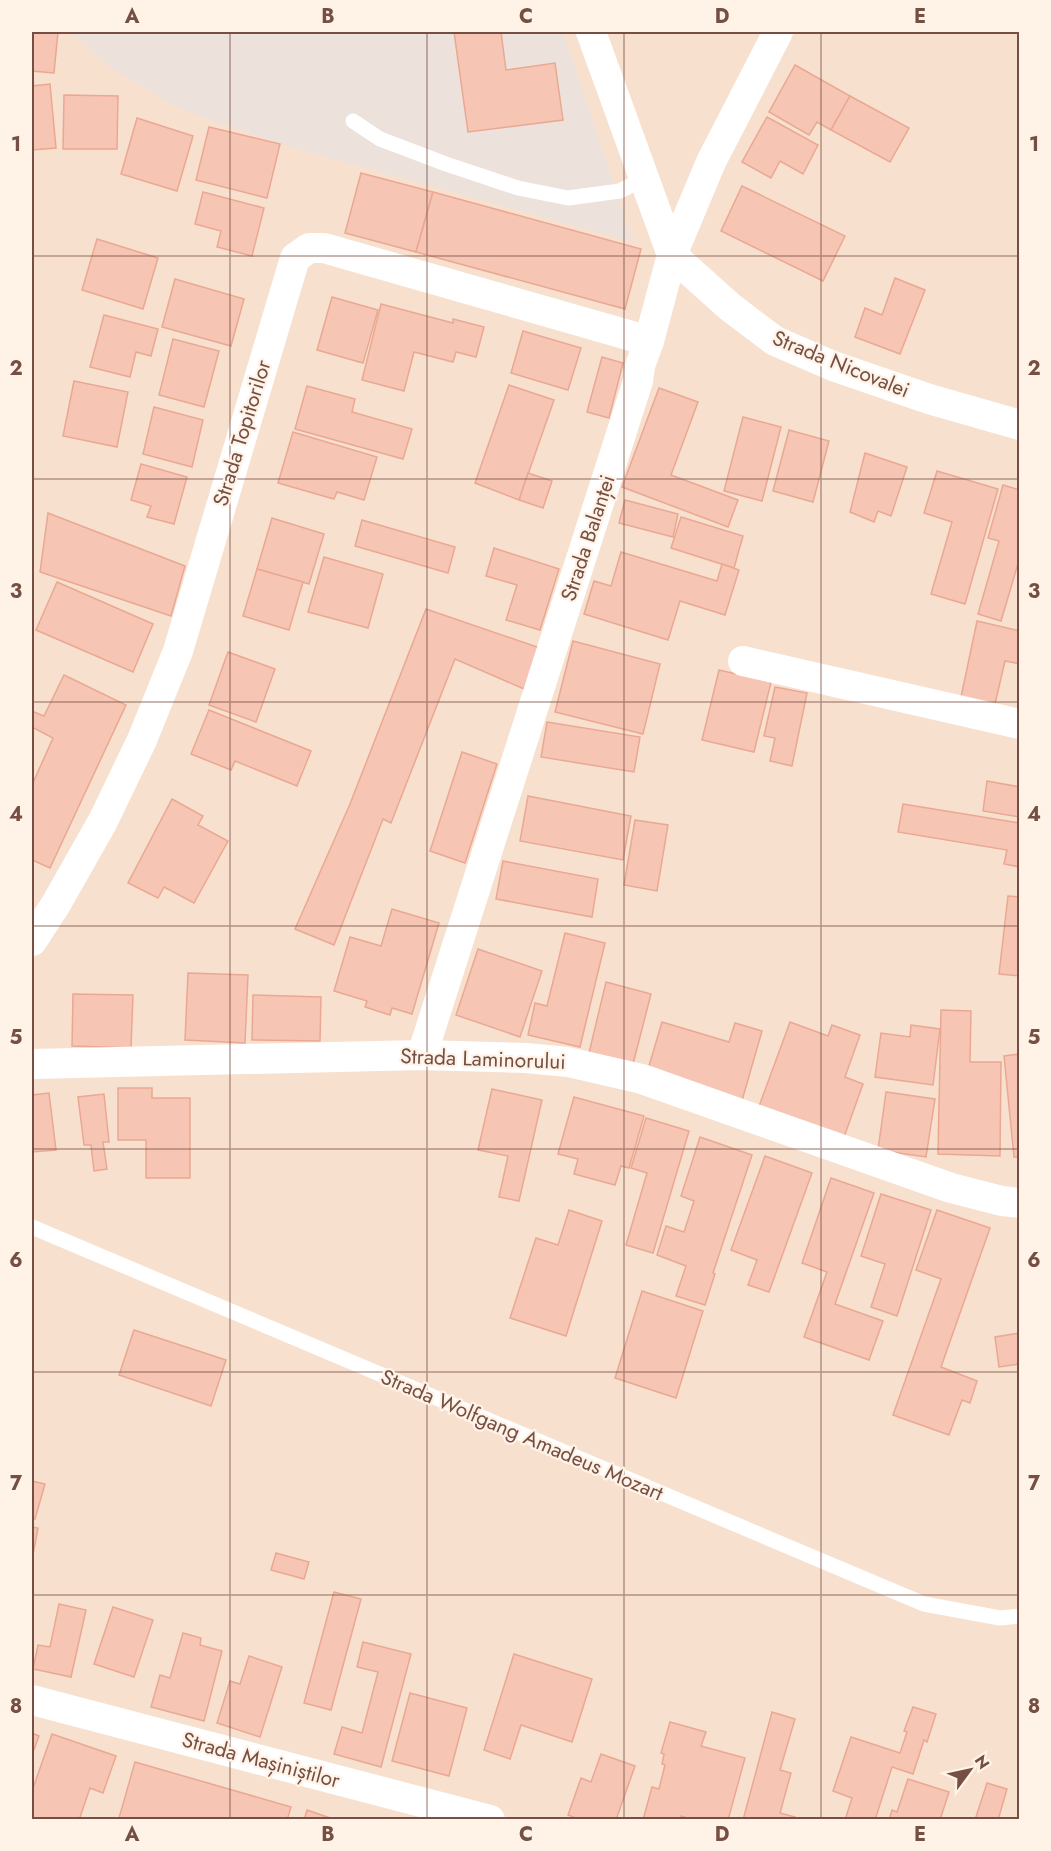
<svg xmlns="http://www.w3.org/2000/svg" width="1051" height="1851" font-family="Jost,sans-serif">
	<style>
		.residential { fill: #f8e0cf }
		.industrial { fill: #ece1db }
		.building { fill: #f6c5b4; stroke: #eaa893; stroke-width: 1.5 }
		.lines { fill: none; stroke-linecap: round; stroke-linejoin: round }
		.service { stroke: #fff; stroke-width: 15 }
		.minor { stroke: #fff; stroke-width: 30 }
		.grid { fill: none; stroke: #764f44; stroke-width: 1.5; stroke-opacity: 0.55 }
		.labels { text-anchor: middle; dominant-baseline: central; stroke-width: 4.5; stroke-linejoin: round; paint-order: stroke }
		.street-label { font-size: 21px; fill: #764f44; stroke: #fff2e6 }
		.neatline { fill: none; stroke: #764f44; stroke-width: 2 }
		.grid-label { font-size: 20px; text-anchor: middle; font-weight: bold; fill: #764f44 }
	</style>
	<rect width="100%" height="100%" fill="#feedde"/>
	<rect class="residential" x="32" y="32" width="987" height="1787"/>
	<polygon class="industrial" points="71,32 563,32 633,242 283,145 180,109 112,69"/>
	<g class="building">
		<polygon points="32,32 58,32 54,73 32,71"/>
		<polygon points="454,32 501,32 506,70 555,63 563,120 468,132"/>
		<polygon points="795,65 850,96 831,130 817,122 809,135 769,112"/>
		<polygon points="50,84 56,148 32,150 32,86"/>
		<polygon points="64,95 118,96 117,149 63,149"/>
		<polygon points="850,96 909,128 890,162 831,130"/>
		<polygon points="767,117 818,145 803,174 780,161 771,178 742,162"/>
		<polygon points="137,118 193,136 177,191 121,174"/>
		<polygon points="209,127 280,144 267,198 196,180"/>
		<polygon points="361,173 433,192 416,252 345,233"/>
		<polygon points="742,186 845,236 823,281 721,231"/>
		<polygon points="203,192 264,208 252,256 217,247 221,231 195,224"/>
		<polygon points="433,192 641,249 625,309 416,252"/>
		<polygon points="97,239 158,258 143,309 82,290"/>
		<polygon points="895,278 925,290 900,354 855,337 865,308 882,315"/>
		<polygon points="175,279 244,299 231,346 162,327"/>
		<polygon points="332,297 378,310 363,363 317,350"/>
		<polygon points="381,304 453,323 453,319 484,327 476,357 456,352 453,362 414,352 404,391 362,380"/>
		<polygon points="104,315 158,329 151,356 136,352 130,377 90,367"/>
		<polygon points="523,331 581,348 568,390 511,373"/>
		<polygon points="173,339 219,351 204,407 159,395"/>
		<polygon points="602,357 623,363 609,418 587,412"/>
		<polygon points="74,381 128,392 117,447 63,436"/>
		<polygon points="509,385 554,400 519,500 475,483"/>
		<polygon points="307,386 355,399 352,412 412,429 403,459 295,429"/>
		<polygon points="659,388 698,402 671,475 738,500 728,527 622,487"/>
		<polygon points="154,407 203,420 192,467 143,454"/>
		<polygon points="743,417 781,427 762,501 724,491"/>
		<polygon points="789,430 829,441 813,502 773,491"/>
		<polygon points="293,432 377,457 364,500 337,492 334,499 278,483"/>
		<polygon points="865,453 907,467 891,516 878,511 874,522 850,512"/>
		<polygon points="141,464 187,477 174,524 147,517 151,506 131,500"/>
		<polygon points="937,471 998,489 965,604 931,594 952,522 924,513"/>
		<polygon points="528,473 552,481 543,508 519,500"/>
		<polygon points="1003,485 1020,490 1020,557 1001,621 978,614 999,541 988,538"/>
		<polygon points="625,500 678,514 673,537 619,523"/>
		<polygon points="48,513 185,566 171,616 40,572"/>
		<polygon points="681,517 743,536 734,568 671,548"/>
		<polygon points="272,518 324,534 309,584 257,569"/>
		<polygon points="362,520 455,547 448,573 355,546"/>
		<polygon points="494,548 559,569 540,630 506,620 517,585 486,576"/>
		<polygon points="621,552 717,581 722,564 739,570 725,615 680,601 668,640 584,614 594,581 611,586"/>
		<polygon points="324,557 383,574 368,628 308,612"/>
		<polygon points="257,569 303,582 289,630 243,616"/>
		<polygon points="57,582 153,624 133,672 36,630"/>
		<polygon points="426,609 540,648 524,689 455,659 391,823 383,819 334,945 295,929 350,804"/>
		<polygon points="977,621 1020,631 1020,664 1005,661 995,704 961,697"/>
		<polygon points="573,641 660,664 643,734 555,712"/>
		<polygon points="228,652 275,669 256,722 209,705"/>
		<polygon points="719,670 771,682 754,752 702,740"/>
		<polygon points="64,675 126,705 50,868 32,860 32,785 53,738 32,727 32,711 44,716"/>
		<polygon points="775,687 807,693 792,766 770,761 775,738 764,736"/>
		<polygon points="209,710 311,751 297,786 235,761 231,770 191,754"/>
		<polygon points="547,722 640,737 634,772 541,757"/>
		<polygon points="462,752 497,764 465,863 430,851"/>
		<polygon points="987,781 1020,787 1020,817 983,811"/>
		<polygon points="528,796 631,816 623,860 520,841"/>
		<polygon points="172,799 203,816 198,825 228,841 194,903 164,887 158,898 128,883"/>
		<polygon points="903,804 1020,823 1020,867 1004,864 1007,850 898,832"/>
		<polygon points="635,820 668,825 657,891 624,885"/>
		<polygon points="503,861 598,879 592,917 496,899"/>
		<polygon points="1008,896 1020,897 1020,976 999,974"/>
		<polygon points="392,909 439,923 412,1014 392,1008 390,1015 365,1007 367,1001 334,991 350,937 381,946"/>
		<polygon points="565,933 605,943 580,1047 528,1035 535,1003 547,1006"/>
		<polygon points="478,949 542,971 520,1037 456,1015"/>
		<polygon points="188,973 248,975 245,1043 185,1040"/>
		<polygon points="606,982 651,994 632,1068 588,1057"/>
		<polygon points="73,994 133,995 131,1048 72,1046"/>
		<polygon points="253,995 321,997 320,1041 252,1040"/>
		<polygon points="941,1010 971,1011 970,1062 1001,1062 1000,1156 938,1154"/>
		<polygon points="662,1022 729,1042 735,1023 762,1031 741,1104 646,1076"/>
		<polygon points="790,1022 828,1036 832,1025 860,1035 845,1077 863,1084 843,1140 758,1109"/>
		<polygon points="911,1025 940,1029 933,1085 875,1077 881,1033 910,1037"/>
		<polygon points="1020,1054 1020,1157 1014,1157 1004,1056"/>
		<polygon points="118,1088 152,1088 152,1098 190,1098 190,1178 146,1178 146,1140 118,1140"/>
		<polygon points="492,1089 542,1100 519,1201 499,1197 508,1156 478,1150"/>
		<polygon points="886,1092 935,1099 926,1157 878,1150"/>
		<polygon points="49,1093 56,1150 32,1152 32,1095"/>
		<polygon points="104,1094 109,1142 103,1142 107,1169 94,1171 91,1145 84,1145 78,1097"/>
		<polygon points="574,1097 644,1116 629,1168 621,1166 615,1185 574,1174 578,1159 558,1154"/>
		<polygon points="646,1118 689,1131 653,1253 626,1245 647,1173 631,1168"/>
		<polygon points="700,1137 752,1155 713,1273 715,1274 705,1305 676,1296 686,1266 657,1255 666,1226 684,1232 694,1201 681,1196"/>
		<polygon points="765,1156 812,1173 769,1292 748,1285 757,1260 731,1250"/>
		<polygon points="831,1178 874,1193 835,1304 883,1321 869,1360 804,1337 827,1272 802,1263"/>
		<polygon points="881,1194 931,1210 897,1316 871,1307 885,1264 861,1256"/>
		<polygon points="569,1210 602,1221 566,1336 510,1318 536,1238 558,1245"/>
		<polygon points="937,1210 990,1228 941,1367 977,1381 970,1403 962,1400 949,1435 893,1415 941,1279 916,1270"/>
		<polygon points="642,1291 703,1311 676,1398 615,1378"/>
		<polygon points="134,1330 226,1360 211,1406 119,1375"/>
		<polygon points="1020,1333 1020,1364 999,1367 995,1337"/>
		<polygon points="32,1481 45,1484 35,1519 32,1518"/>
		<polygon points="32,1527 38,1528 32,1560"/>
		<polygon points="276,1553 309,1562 304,1579 271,1570"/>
		<polygon points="334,1592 361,1599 331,1710 304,1703"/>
		<polygon points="59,1604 86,1610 71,1677 33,1669 38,1645 50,1647"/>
		<polygon points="113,1607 153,1620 134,1677 94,1664"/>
		<polygon points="183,1633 201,1638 200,1645 222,1651 204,1721 151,1707 160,1675 170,1678"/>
		<polygon points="363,1642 411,1654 381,1767 334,1754 342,1727 362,1733 378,1672 357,1667"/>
		<polygon points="514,1654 592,1679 572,1742 521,1725 510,1759 484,1750"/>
		<polygon points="249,1656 282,1667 260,1737 217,1723 230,1681 240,1684"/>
		<polygon points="410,1693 467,1708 449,1776 392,1761"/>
		<polygon points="913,1707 936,1714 927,1742 924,1740 913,1774 892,1767 875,1820 845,1820 852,1798 833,1791 851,1737 900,1753 907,1732 904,1731"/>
		<polygon points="772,1712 795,1719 780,1770 791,1773 780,1813 795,1817 794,1820 743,1820"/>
		<polygon points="670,1722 706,1732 701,1746 745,1758 728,1820 694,1820 681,1816 681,1820 643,1820 652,1787 659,1789 665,1765 662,1764 664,1754 661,1753"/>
		<polygon points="32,1733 39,1736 32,1755"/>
		<polygon points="52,1734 116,1756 103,1793 90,1788 79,1820 32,1820 32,1791"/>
		<polygon points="601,1754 635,1766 616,1820 581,1820 568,1815 581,1778 591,1782"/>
		<polygon points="135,1762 291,1807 287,1820 125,1820 119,1818"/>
		<polygon points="908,1779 949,1792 940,1820 889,1820 892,1810 897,1812"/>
		<polygon points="987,1783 1007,1789 998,1820 975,1820"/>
		<polygon points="307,1810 336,1820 304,1820"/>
	</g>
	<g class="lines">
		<g class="service">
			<polyline points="353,121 380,139 446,164 518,188 568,198 620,191 645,178"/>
			<polyline points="32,1227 924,1604 1000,1618 1020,1616"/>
		</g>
		<g class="minor">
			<polyline points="591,32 672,255 730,307 775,341 833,366 929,399 1020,425"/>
			<polyline points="743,661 1020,724"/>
			<polyline points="32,941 56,904 103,821 142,740 178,651 295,258 309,248 324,248 649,341"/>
			<polyline points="422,1055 638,381 640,366 649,341 672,255 711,162 778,32"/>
			<polyline points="32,1064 422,1055 526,1058 568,1062 642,1079 951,1188 1002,1201 1020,1203"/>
			<polyline points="32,1700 490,1820"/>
		</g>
	</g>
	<path class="grid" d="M230 32V1820M427 32V1820M624 32V1820M821 32V1820M32 256H1020M32 479H1020M32 702H1020M32 926H1020M32 1149H1020M32 1372H1020M32 1595H1020"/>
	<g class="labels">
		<g class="street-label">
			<text transform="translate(841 364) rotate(22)">Strada Nicovalei</text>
			<text transform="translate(242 433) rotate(-73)">Strada Topitorilor</text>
			<text transform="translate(588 538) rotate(-72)">Strada Balanței</text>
			<text transform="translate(483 1059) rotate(2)">Strada Laminorului</text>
			<text transform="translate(522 1435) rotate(23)">Strada Wolfgang Amadeus Mozart</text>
			<text transform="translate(261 1760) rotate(15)">Strada Mașiniștilor</text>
		</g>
	</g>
	<rect width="1051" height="1851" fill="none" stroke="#fff2e6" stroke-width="66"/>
	<g transform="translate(970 1770) rotate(57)" stroke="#fff2e6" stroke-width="4.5" paint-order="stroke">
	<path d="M0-4.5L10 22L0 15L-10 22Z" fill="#764f44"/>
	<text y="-9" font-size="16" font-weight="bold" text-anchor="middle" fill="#764f44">N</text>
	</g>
	<rect x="33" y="33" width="985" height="1785" class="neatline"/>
	<g class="grid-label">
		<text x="132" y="23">A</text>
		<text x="328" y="23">B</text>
		<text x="526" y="23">C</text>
		<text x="722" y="23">D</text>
		<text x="920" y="23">E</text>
		<text x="16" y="151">1</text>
		<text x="1034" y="151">1</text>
		<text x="16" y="375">2</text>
		<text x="1034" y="375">2</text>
		<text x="16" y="598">3</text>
		<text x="1034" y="598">3</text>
		<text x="16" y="821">4</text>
		<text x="1034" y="821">4</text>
		<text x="16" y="1044">5</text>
		<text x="1034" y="1044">5</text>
		<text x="16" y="1267">6</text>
		<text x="1034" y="1267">6</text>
		<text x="16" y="1490">7</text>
		<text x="1034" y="1490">7</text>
		<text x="16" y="1713">8</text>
		<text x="1034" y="1713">8</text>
		<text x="132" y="1841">A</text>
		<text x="328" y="1841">B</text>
		<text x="526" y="1841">C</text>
		<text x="722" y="1841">D</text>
		<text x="920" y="1841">E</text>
	</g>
</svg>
